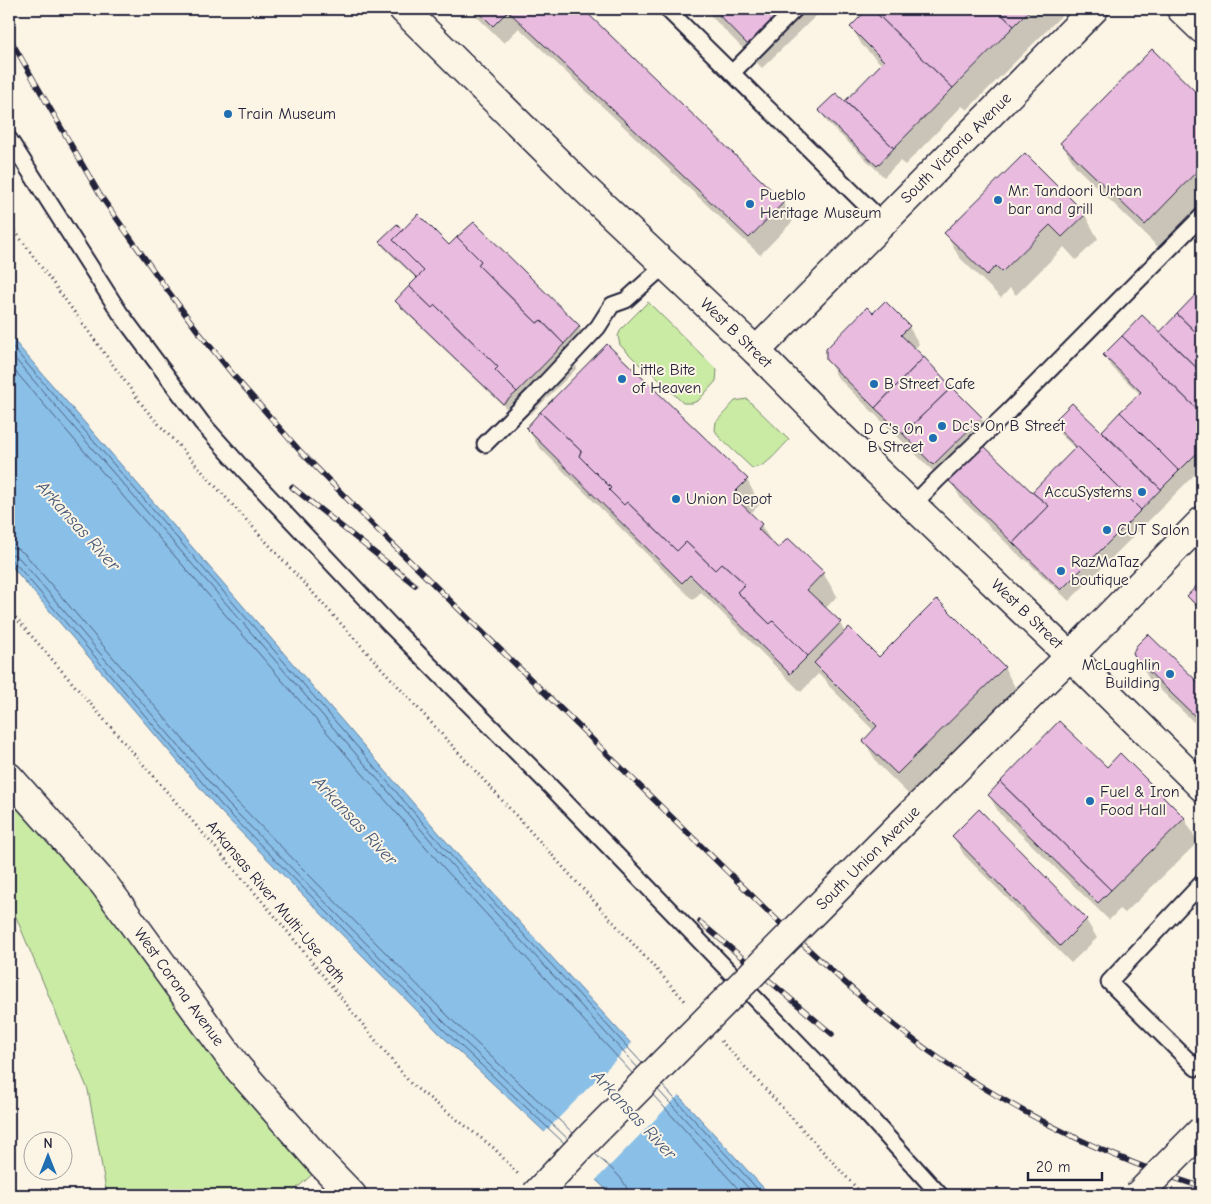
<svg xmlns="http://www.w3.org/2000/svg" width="1211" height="1204" font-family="'Comic Neue',sans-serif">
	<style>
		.green { fill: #caeba3; stroke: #76866f }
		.water { fill: #8abfe7; stroke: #6080a2 }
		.pier { fill: #fcf5e5 }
		.shadow { fill: #0003 }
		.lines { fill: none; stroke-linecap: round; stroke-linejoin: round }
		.shore { stroke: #4c6180; stroke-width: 1 }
		.building { fill: #e8bbdf; stroke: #22223b }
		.service-casing { stroke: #22223b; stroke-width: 19 }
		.minor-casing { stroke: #22223b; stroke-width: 31 }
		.tertiary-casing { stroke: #22223b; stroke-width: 31 }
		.path { stroke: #22223b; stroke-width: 3; stroke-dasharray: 1 4; stroke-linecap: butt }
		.service { stroke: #fcf5e5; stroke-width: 15 }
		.minor { stroke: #fcf5e5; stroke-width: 28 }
		.tertiary { stroke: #fcf5e5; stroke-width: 28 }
		.rail-casing { stroke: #22223b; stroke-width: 5.5 }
		.rail { stroke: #fcf5e5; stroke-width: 4; stroke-dasharray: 11; stroke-linecap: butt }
		.tertiary-bridge-casing { stroke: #22223b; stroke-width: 31; stroke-linecap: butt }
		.tertiary-bridge { stroke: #fcf5e5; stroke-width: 28 }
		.poi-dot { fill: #1f6fb2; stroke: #fcf5e5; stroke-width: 2 }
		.labels { text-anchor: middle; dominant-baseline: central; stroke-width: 4; stroke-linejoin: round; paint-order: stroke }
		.poi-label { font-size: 16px; fill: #22223b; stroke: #fcf5e5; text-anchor: start }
		.street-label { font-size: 16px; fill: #22223b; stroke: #fcf5e5 }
		.water-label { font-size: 18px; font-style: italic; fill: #465977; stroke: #fcf5e5 }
	</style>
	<rect width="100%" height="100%" fill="#fcf5e5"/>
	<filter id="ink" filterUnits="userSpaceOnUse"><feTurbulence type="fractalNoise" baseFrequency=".02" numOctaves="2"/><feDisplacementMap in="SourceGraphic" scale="10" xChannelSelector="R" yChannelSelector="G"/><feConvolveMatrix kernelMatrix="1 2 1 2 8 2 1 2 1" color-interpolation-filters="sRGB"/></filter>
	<g filter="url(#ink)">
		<g class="green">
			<polygon points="648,302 717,370 716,381 698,401 692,403 683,403 651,372 648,373 620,345 618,336 621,329"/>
			<path d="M747 399 789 440C778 450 767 468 752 468L719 437 715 430 716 422 735 401Z"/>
			<polygon points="9,777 323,1165 289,1195 107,1195 88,1090 16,917 9,910"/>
		</g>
		<polygon class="water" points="9,335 458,855 770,1195 612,1195 441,1035 219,810 9,563"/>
		<polygon class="pier" points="633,1042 680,1094 594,1182 543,1134"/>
		<g class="shadow">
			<polygon points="469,9 581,9 783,203 793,221 760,255 519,28 504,43"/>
			<polygon points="704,9 823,9 762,68"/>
			<polygon points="863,9 1068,9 967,110 962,106 905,165 900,161 884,177 827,122 820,110 850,107 847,101 882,65 862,45 852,28 867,12"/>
			<polygon points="1152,51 1202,100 1202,203 1159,248 1076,167 1062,144"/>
			<polygon points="1085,215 1098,239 1076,260 1064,247 1016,295 1010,288 1001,298 959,257 946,233"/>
			<polygon points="474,223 579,327 582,333 566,350 577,368 531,414 516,400 507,409 400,307 397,301 417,279 383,247 380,241 403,231 449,246"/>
			<polygon points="1202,289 1202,467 1069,601 1025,559 1024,560 961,499 951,481 972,458 944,482 838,378 827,359 873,315 909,327 919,344 914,350 981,418 991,436 982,445 1032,493 1076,449 1061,435 1054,423 1102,433 1140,394 1112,367 1105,355 1160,333"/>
			<polygon points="528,429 747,480 760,504 750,514 761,525 773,545 823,573 837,596 825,609 840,623 845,633 879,659 1004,667 1017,691 911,797 878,764 864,741 874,731 829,686 824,677 823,678 818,674 801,692 701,592 693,600 538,446"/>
			<polygon points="1202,582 1202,612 1191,601 1188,596"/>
			<polygon points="1148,636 1202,688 1202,730 1149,679 1134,653"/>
			<polygon points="1107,769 1184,818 1198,842 1125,913 1120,909 1109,920 999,813 989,795"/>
			<polygon points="979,811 1086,920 1097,938 1071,963 964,855 954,837"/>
		</g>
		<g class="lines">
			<g class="shore">
				<polyline points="9,343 454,859 642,1063"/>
				<polyline points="9,352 450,863 638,1068"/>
				<polyline points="9,364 444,868 632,1073"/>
				<polyline points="9,547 18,549 25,554 233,798 454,1022 573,1133"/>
				<polyline points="9,554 15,555 20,559 227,803 449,1027 568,1139"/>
				<polyline points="9,561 12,561 15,563 223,807 445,1031 564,1143"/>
				<polyline points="662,1085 763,1195"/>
				<polyline points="658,1090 755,1195"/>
				<polyline points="653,1095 744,1195"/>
				<path d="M595 1154C606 1165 628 1179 628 1195"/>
			</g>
		</g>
		<g class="building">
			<polygon points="476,9 583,9 784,202 749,238 508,11 493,26"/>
			<polygon points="713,9 785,9 748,45"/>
			<polygon points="868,9 872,9 953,88 894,148 845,101 884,61 850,27"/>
			<polygon points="872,9 996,9 1014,26 953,88"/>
			<polygon points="996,9 1031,9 1014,26"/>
			<polygon points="1152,49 1202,98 1202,166 1145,225 1060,143"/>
			<polygon points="836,93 894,148 877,166 818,110"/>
			<polygon points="1025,153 1086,214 1062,237 1050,225 1002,272 996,266 987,275 944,233"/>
			<polygon points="418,214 449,245 457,237 481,261 478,265 537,323 541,320 564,344 517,392 495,370 498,367 435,305 432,308 409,286 424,271 393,240"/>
			<polygon points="474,222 580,326 564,344 541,320 537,323 478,265 481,261 457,237"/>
			<polygon points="397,224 403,230 393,240 424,271 417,278 379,241"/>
			<polygon points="409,286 432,308 435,305 498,367 495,370 517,392 503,404 395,301"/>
			<polygon points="1202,288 1202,338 1177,314"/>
			<polygon points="885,301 910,326 901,335 924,357 875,408 826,360 826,349 867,307 873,313"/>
			<polygon points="1177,314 1202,338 1202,373 1160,332"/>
			<polygon points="1142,315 1202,373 1202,414 1122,336"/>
			<polygon points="1122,336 1202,414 1202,448 1179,471 1120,412 1141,392 1103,355"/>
			<polygon points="607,344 748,479 732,495 762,524 758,529 778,548 788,538 824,572 807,590 841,622 808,656 773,621 770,624 737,592 745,584 722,563 715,570 686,542 677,551 627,502 624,505 609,490 611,488 579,456 581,451 540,412"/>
			<polygon points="924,357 952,387 903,434 875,408"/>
			<polygon points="952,387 982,417 933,465 903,434"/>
			<polygon points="1072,403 1161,489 1141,510 1052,423"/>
			<polygon points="540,412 581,451 579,456 611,488 609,490 624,505 627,502 677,551 686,542 715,570 722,563 745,584 737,592 770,624 773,621 808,656 790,674 690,575 682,583 526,428"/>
			<polygon points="1120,412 1179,471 1161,489 1102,431"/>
			<polygon points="982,444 1032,492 1049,506 1013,543 949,481"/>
			<polygon points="1077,446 1141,510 1061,590 1013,543 1049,506 1032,492"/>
			<polygon points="1202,580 1202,611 1187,596"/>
			<polygon points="937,599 1005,667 897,774 863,741 877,726 814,663 849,627 879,657"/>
			<polygon points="1148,634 1202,686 1202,723 1138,661 1135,657 1133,653 1136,646"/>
			<polygon points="1059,721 1107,767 1120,753 1185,818 1111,890 1000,782"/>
			<polygon points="1000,782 1111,890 1098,903 988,795"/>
			<polygon points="979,809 1087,919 1060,946 952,836"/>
		</g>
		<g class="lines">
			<defs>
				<g id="service">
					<polyline points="667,9 883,222"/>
					<polyline points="732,73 795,9"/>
					<polyline points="9,139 120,313 202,423 244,470 390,625 551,787 862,1109 940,1195"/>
					<polyline points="485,444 535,394 598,327 612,305 626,300 665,265"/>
					<polyline points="913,505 937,480 1008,412 1202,216"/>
					<polyline points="1202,883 1109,982 1196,1068 1202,1062"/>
				</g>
				<g id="minor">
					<polyline points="403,9 585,189 756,351 832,428 1070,656 1202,787"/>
					<polyline points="1181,9 1202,29"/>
					<polyline points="756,351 1094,9"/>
					<polyline points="9,777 104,884 238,1068 323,1165 352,1195"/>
				</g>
				<polyline id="tertiary" points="913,812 1070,656 1202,521"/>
			</defs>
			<use href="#service" class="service-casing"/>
			<use href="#minor" class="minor-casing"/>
			<use href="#tertiary" class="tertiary-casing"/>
			<g class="path">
				<polyline points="9,223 146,410 687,1003"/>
				<polyline points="9,610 274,915 411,1084 494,1148 518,1174"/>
				<polyline points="721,1041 863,1195"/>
			</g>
			<use href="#service" class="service"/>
			<use href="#minor" class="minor"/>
			<use href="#tertiary" class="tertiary"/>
			<defs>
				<g id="rail">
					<path d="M9 37 100 195 163 284 197 330 234 376 300 451 378 530 778 921C809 950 841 980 874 1008 969 1089 1083 1150 1202 1187"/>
					<polyline points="292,487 415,585"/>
					<polyline points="700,922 832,1034"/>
				</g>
			</defs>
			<use href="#rail" class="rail-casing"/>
			<use href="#rail" class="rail"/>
			<defs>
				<g id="tertiary-bridge">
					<polyline points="535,1195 593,1134 913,812"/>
					<polyline points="1138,1195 1202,1130"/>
				</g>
			</defs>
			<use href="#tertiary-bridge" class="tertiary-bridge-casing"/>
			<use href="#tertiary-bridge" class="tertiary-bridge"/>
		</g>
	</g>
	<g class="poi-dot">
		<circle cx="228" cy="114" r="5"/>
		<circle cx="998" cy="200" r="5"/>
		<circle cx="750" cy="204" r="5"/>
		<circle cx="622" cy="379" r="5"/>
		<circle cx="874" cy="384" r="5"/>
		<circle cx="942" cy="426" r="5"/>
		<circle cx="933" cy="438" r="5"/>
		<circle cx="1142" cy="492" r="5"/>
		<circle cx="676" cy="499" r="5"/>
		<circle cx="1107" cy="530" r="5"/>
		<circle cx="1061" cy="571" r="5"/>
		<circle cx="1170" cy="674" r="5"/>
		<circle cx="1090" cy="801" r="5"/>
	</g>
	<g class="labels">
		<g class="poi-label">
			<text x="238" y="114">Train Museum</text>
			<text x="1008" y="191">Mr. Tandoori Urban<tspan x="1008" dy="18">bar and grill</tspan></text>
			<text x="760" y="195">Pueblo<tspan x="760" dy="18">Heritage Museum</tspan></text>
			<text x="632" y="370">Little Bite<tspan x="632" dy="18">of Heaven</tspan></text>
			<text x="884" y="384">B Street Cafe</text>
			<text x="952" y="426">Dc's On B Street</text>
			<text x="923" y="429" text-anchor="end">D C's On<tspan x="923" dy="18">B Street</tspan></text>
			<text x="1132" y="492" text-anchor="end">AccuSystems</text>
			<text x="686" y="499">Union Depot</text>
			<text x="1117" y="530">CUT Salon</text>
			<text x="1071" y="562">RazMaTaz<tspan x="1071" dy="18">boutique</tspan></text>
			<text x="1160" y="665" text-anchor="end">McLaughlin<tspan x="1160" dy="18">Building</tspan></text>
			<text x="1100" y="792">Fuel &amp; Iron<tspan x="1100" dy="18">Food Hall</tspan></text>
		</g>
		<g class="street-label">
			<text transform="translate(956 148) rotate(-45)">South Victoria Avenue</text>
			<text transform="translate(736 333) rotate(44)">West B Street</text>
			<text transform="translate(1027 614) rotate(44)">West B Street</text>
			<text transform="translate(868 858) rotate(-45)">South Union Avenue</text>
			<text transform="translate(276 902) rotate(50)">Arkansas River Multi-Use Path</text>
			<text transform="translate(179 987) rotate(54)">West Corona Avenue</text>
		</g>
		<g class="water-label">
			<text transform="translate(78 526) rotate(48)">Arkansas River</text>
			<text transform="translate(355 821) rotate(47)">Arkansas River</text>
			<text transform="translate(634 1115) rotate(47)">Arkansas River</text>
		</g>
	</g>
	<rect width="1211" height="1204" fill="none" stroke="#fcf5e5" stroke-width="30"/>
	<rect x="15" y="15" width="1181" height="1174" fill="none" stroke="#22223b" stroke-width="2" filter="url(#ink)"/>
	<g transform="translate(48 1156)"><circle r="24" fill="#fcf5e5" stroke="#a5a1a1"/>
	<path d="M0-4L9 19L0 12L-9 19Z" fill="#1f6fb2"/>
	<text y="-8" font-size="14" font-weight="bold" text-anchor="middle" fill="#22223b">N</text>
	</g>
	<path d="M1028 1172v8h74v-8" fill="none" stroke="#22223b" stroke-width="2.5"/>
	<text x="1036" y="1172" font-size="15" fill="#22223b" stroke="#fcf5e5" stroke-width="4" paint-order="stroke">20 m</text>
</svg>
